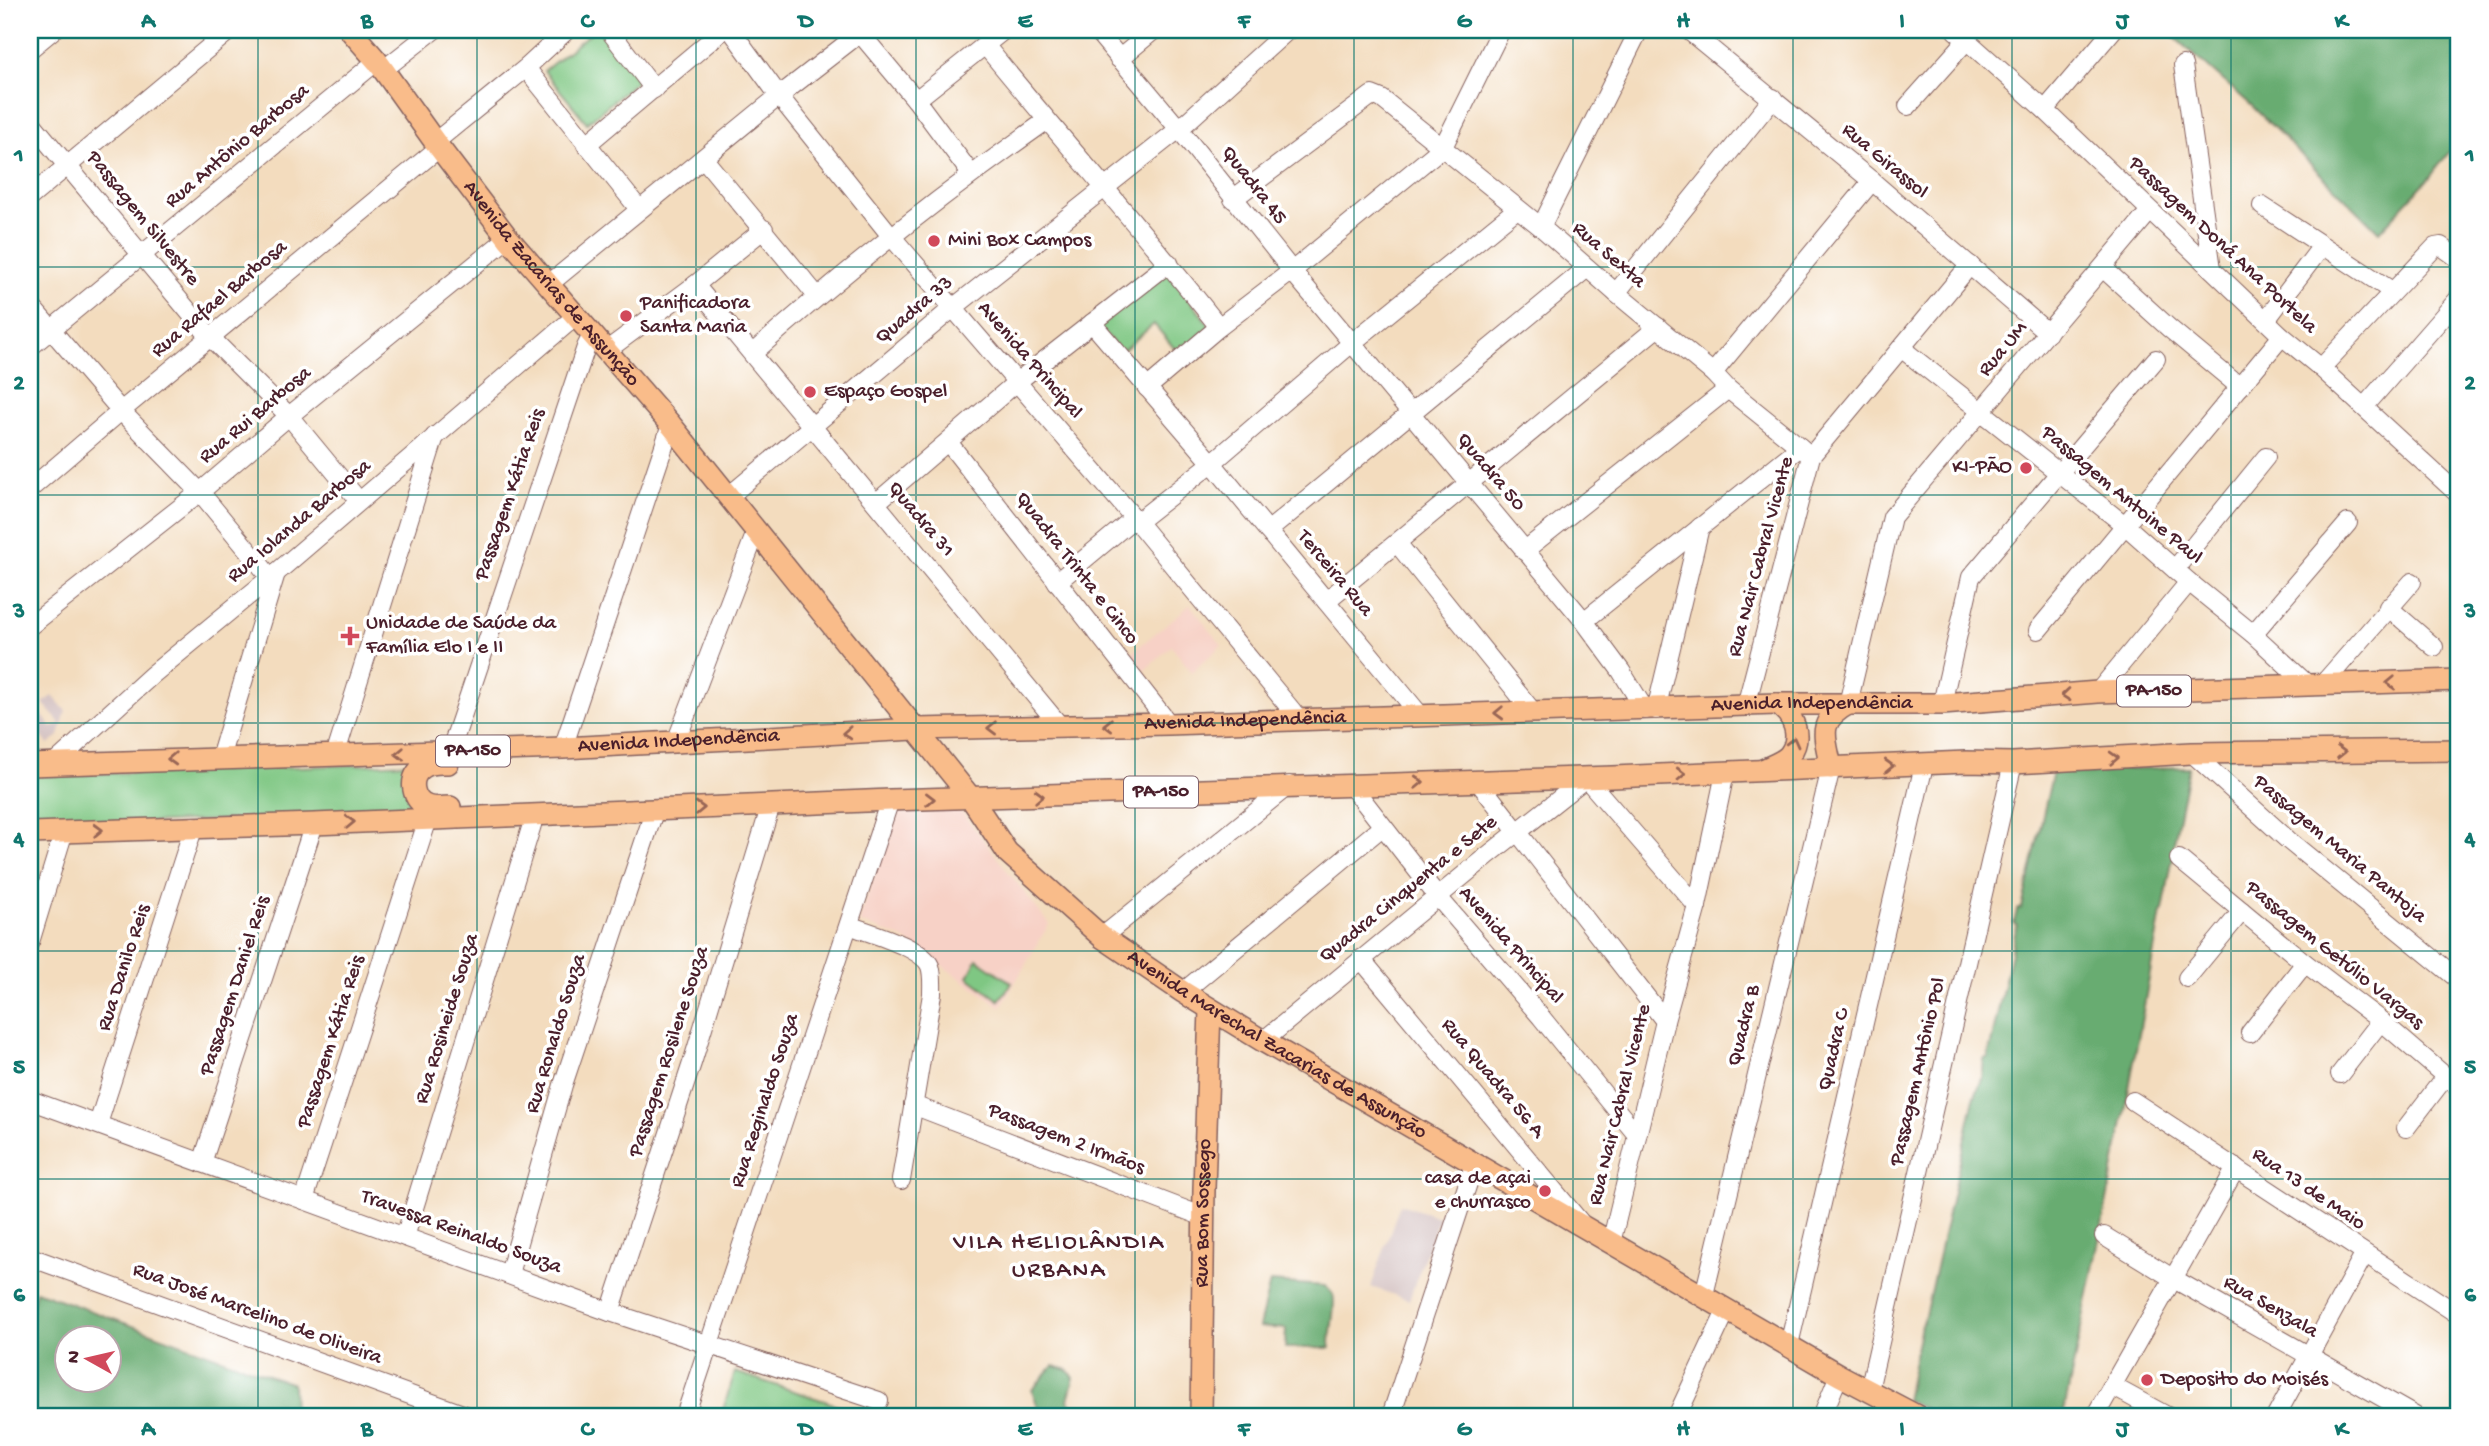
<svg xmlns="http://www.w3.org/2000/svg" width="2489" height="1446" font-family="'Gochi Hand',sans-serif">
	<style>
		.built { fill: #f7d1c6 }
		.industrial { fill: #d2bfbf }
		.green { fill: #7fc783; stroke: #647357; stroke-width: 2 }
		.forest { fill: #67ac71; stroke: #58664e; stroke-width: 2; fill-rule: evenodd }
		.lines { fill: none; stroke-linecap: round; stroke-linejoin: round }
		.minor-casing { stroke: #85615e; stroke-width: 20 }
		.major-casing { stroke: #85615e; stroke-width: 24 }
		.minor { stroke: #fff; stroke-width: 18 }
		.major { stroke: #f9bc8a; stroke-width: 21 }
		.oneway { stroke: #996656 }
		.grid { fill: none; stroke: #0f766e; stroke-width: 2; stroke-opacity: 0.55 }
		.poi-dot { fill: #d1495b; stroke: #fff; stroke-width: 2.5 }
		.labels { text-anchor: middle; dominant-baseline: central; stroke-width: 7; stroke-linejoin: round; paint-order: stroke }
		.shield { fill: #fff; stroke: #80626b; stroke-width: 2 }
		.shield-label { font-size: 19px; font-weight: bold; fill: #4a1f2b }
		.street-label { font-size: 21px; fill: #4a1f2b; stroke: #fff }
		.poi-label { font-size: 21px; fill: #4a1f2b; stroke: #fff; text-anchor: start }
		.quarter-label { font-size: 24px; letter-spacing: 2px; fill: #4a1f2b; stroke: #fff }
		.neatline { fill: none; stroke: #0f766e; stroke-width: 2.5 }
		.grid-label { font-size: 23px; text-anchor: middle; font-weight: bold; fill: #0f766e }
	</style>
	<rect width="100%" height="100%" fill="#fff"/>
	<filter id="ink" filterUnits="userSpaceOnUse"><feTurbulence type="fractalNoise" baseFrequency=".0143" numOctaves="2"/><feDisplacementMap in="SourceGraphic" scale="14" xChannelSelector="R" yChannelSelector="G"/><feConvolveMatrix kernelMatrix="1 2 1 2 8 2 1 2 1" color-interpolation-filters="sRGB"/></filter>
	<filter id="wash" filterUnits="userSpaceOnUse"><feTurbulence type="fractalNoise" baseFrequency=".00686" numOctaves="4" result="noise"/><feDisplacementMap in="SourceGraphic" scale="28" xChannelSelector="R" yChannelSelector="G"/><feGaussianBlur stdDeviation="1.57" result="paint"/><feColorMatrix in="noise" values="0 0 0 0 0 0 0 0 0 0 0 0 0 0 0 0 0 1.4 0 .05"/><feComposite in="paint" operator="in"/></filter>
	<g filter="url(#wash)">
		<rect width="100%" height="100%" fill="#f3dcbe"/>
		<g class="built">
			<polygon points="1190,605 1222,645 1192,672 1171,646 1144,671 1130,654"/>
			<polygon points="896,808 960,810 1049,924 1001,1007 904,939 859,922"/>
		</g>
		<g class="industrial">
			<polygon points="53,696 66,711 59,736 48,744 30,721 30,716 38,710 52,728 60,723 43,703"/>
			<polygon points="1400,1204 1439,1217 1409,1300 1371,1287"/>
		</g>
		<g class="green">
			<polygon points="594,30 606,30 644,75 587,123 544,71"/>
			<polygon points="1165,268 1210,326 1179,354 1154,324 1121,352 1098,326"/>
			<polygon points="413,763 408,799 414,813 30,827 30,776"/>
			<polygon points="977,959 1012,983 999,1000 968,977"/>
			<polygon points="735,1372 871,1416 721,1416"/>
		</g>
		<g class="forest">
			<polygon points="2166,30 2459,30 2459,139 2430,177 2379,232 2251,105"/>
			<polygon points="2189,767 2173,847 2181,854 2172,861 2163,911 2161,913 2121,1132 2063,1416 1940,1416 1906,1400 1921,1325 1924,1320 1974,1098 1982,1079 1984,1059 1988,1057 2017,925 2014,923 2017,910 2022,908 2053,771"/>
			<path d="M1270 1282 1325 1286C1326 1287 1333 1293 1333 1295 1337 1301 1329 1335 1330 1348H1285L1286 1329 1259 1327Z"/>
			<path d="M36 1291 293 1384 294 1416H30V1315ZM66 1338H108V1380H66Z"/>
			<polygon points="1053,1366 1068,1370 1074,1378 1068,1400 1075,1409 1092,1416 1041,1416 1032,1390"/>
		</g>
	</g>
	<g filter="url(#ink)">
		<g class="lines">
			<defs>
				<g id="minor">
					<polyline points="609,30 654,89"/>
					<polyline points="731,30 779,96 891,236 1134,518 1299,719"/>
					<polyline points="1096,30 1179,129 1292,271 1584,621 1621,671 1645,710"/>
					<polyline points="1688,30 1872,181 2048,333"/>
					<polyline points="1955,30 2045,110 2282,336 2321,368 2459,495"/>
					<polyline points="860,33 916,100 971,174"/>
					<path d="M985 45C1062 140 1144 231 1219 327"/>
					<polyline points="30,49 53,30"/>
					<polyline points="1119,59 1154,30"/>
					<polyline points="2183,65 2212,269"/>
					<polyline points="526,68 639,209"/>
					<polyline points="383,70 434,30"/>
					<polyline points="916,100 1004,30"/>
					<polyline points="1908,106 1967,40"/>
					<polyline points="2045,110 2113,30"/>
					<polyline points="30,121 210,337 289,416 359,501"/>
					<polyline points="435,142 526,68 567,30"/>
					<polyline points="586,145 723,30"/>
					<polyline points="704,159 817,296"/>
					<polyline points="30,197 230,30"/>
					<polyline points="1233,199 1372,95 1382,99 1541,227 1616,293 1713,373 1728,389 1811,456"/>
					<polyline points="2262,206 2392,291"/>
					<polyline points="1541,227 1639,30"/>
					<polyline points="2104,269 2169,328 2240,387"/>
					<polyline points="549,284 779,96 864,30"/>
					<polyline points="695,285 1060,726"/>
					<polyline points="1616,293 1773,98"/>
					<polyline points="30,305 121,411 200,492 270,577"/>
					<polyline points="2266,320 2322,246"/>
					<polyline points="1092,323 1212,463 1420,715"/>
					<polyline points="30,347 377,61"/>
					<polyline points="1901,348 2126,526 2189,582 2253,634 2307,684"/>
					<polyline points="606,351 695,285 764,229"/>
					<path d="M753 353C846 270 944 193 1046 121"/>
					<polyline points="2321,368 2435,247 2441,246 2459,259"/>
					<polyline points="1713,373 1872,181"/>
					<polyline points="1147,388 1219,327 1292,271 1443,147 1501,30"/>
					<polyline points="2364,407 2459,298"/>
					<polyline points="948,442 1169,724"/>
					<polyline points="30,489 121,411 440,147"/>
					<polyline points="728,497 953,308 1179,129 1288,30"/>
					<polyline points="876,503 1018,381 1169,263"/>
					<polyline points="1137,522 1212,463 1353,342 1517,209"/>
					<polyline points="1268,531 1587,268"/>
					<polyline points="1397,543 1533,712"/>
					<polyline points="1524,551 1728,389"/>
					<polyline points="2175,569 2266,457"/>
					<polyline points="1057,582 1134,518"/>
					<polyline points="1326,601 1658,327"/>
					<polyline points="2388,607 2434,647"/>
					<polyline points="1584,621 1800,447"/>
					<polyline points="30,626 200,492 289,416 508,238"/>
					<polyline points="2038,630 2282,336"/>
					<polyline points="2253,634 2348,523"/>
					<polyline points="2322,685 2412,582"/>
					<polyline points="2098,692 2189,582"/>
					<polyline points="1848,704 1892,517 2149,212"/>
					<polyline points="1942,704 1971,577 2156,359"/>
					<polyline points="1746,706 1811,456 1970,265"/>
					<polyline points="1656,710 1700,527"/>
					<polyline points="676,742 756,532"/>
					<polyline points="563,748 671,425"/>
					<polyline points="450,752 586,347 592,335"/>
					<polyline points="2192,753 2288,840 2459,980"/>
					<polyline points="335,756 435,436"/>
					<polyline points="220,758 276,573"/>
					<polyline points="54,764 152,675 276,573 576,316"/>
					<polyline points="1477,780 1665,1021"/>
					<polyline points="1351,785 1438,897 1541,1017 1637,1135"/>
					<polyline points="2179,859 2305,963 2381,1021 2459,1088"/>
					<path d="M849 925C869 933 922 947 930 966 933 975 932 985 932 994L901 1180"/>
					<polyline points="1102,937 1289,785"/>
					<polyline points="30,942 64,831"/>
					<polyline points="1361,959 1581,1223"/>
					<polyline points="2187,978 2242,911"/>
					<polyline points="1183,992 1382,827"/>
					<polyline points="2250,1033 2305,963"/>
					<polyline points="1263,1041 1487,856 1586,778 1697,906"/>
					<polyline points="2340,1074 2381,1021"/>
					<polyline points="30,1100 610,1312 879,1401"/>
					<polyline points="2133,1101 2459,1315"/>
					<polyline points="913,1105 1204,1217"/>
					<polyline points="98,1124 194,826"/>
					<polyline points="2406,1128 2445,1077"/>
					<polyline points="202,1163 314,824"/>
					<polyline points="304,1200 428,819"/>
					<polyline points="2104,1236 2174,1279 2415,1416"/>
					<polyline points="405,1237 535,815"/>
					<polyline points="1611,1243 1665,1021 1697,906 1725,773"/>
					<polyline points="30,1257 468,1416"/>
					<polyline points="509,1274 563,1085 655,809"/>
					<polyline points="1704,1295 1831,768"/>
					<polyline points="610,1312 693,1060 771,805"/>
					<polyline points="1789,1345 1924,765"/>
					<polyline points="2112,1386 2167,1416"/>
					<polyline points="1869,1390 2013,763"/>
					<polyline points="685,1416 890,800"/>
					<polyline points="1391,1416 1474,1165"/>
					<polyline points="1677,1416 1727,1309"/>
					<polyline points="1822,1416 1839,1375"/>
					<polyline points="2095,1416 2236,1168"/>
					<polyline points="2276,1416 2364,1255"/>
				</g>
				<g id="major">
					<path id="s1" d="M350 30 377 61 435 142 508 238 671 425 971 798 1007 852 1102 937 1183 992 1263 1041 1839 1375 1917 1416"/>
					<path d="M448 763C438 763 428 762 421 769 408 779 413 801 427 806 434 809 443 807 450 807"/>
					<path id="s2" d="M30 765 563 748 915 729 1169 724 1777 704H1942L2098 692 2459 680"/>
					<path d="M1831 768C1826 738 1815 722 1848 704"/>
					<path d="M1765 769C1773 765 1785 761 1790 754 1803 736 1793 714 1777 704"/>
					<polyline points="30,833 314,824 890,800 1613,777 1966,762 2013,763 2192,753 2459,750"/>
					<path id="s3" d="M1201 1416 1204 1189 1210 1009"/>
				</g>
			</defs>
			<use href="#minor" class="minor-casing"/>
			<use href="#major" class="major-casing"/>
			<use href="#minor" class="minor"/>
			<use href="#major" class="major"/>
		</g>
		<defs><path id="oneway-chevron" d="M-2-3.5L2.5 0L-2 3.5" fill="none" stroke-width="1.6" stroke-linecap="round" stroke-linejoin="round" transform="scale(1.75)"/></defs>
		<g class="oneway">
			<use href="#oneway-chevron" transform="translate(2391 683) rotate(178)"/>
			<use href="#oneway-chevron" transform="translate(2066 695) rotate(175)"/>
			<use href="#oneway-chevron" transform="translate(1499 713) rotate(178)"/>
			<use href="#oneway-chevron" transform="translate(1108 725) rotate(179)"/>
			<use href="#oneway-chevron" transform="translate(992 728) rotate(179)"/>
			<use href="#oneway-chevron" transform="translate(847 733) rotate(177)"/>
			<use href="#oneway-chevron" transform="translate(1793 742) rotate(-76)"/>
			<use href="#oneway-chevron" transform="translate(2341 752) rotate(-1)"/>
			<use href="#oneway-chevron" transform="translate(400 754) rotate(178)"/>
			<use href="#oneway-chevron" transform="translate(2114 758) rotate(-3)"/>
			<use href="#oneway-chevron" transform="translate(172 759) rotate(178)"/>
			<use href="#oneway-chevron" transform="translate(1889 766) rotate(-2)"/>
			<use href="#oneway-chevron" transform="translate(1681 774) rotate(-2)"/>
			<use href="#oneway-chevron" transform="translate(1419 782) rotate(-2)"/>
			<use href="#oneway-chevron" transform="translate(1039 796) rotate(-2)"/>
			<use href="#oneway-chevron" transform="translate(930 799) rotate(-1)"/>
			<use href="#oneway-chevron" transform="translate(700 808) rotate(-2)"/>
			<use href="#oneway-chevron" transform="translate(350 822) rotate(-2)"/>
			<use href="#oneway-chevron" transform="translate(98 830) rotate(-2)"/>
		</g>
	</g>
	<path class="grid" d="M258 30V1416M477 30V1416M696 30V1416M916 30V1416M1135 30V1416M1354 30V1416M1573 30V1416M1793 30V1416M2012 30V1416M2231 30V1416M30 267H2459M30 495H2459M30 723H2459M30 951H2459M30 1179H2459"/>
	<g class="poi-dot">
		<circle cx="934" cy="241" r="7"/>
		<circle cx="626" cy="316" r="7"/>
		<circle cx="810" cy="392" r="7"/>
		<circle cx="2026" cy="468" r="7"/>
		<path d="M346.5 625.5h7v7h7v7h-7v7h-7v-7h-7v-7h7z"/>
		<circle cx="1545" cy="1191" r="7"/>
		<circle cx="2147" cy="1380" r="7"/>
	</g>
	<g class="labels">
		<g class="shield">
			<rect x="2117" y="675.5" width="74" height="31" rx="5"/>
			<rect x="436" y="735.5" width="74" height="31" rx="5"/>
			<rect x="1124" y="776.5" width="74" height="31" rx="5"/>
		</g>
		<g class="shield-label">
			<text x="2154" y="691">PA-150</text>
			<text x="473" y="751">PA-150</text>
			<text x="1161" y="792">PA-150</text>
		</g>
		<g class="street-label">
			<text transform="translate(238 147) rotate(-40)">Rua Antônio Barbosa</text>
			<text transform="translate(1884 162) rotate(40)">Rua Girassol</text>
			<text transform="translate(1253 186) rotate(52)">Quadra 45</text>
			<text transform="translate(142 219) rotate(51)">Passagem Silvestre</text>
			<text transform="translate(2222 246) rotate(43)">Passagem Doná Ana Portela</text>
			<text transform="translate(1608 256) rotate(41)">Rua Sexta</text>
			<text stroke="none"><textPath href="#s1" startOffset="324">Avenida Zacarias de Assunção</textPath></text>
			<text transform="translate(220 300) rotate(-40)">Rua Rafael Barbosa</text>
			<text transform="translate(915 311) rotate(-40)">Quadra 33</text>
			<text transform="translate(2004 350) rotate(-50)">Rua UM</text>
			<text transform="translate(1029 361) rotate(49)">Avenida Principal</text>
			<text transform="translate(256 416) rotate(-40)">Rua Rui Barbosa</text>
			<text transform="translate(1490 473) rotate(50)">Quadra 50</text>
			<text transform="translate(511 495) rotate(-71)">Passagem Kátia Reis</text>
			<text transform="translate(2121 496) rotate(40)">Passagem Antoine Paul</text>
			<text transform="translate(920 520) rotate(50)">Quadra 31</text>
			<text transform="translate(300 522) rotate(-40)">Rua Iolanda Barbosa</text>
			<text transform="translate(1762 557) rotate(-75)">Rua Nair Cabral Vicente</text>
			<text transform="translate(1076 569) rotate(52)">Quadra Trinta e Cinco</text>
			<text transform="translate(1334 574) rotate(50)">Terceira Rua</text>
			<text stroke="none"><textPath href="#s2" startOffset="1783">Avenida Independência</textPath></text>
			<text stroke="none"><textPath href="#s2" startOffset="1216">Avenida Independência</textPath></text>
			<text stroke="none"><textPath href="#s2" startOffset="649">Avenida Independência</textPath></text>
			<text transform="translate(2339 850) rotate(40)">Passagem Maria Pantoja</text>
			<text transform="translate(1409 890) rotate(-39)">Quadra Cinquenta e Sete</text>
			<text transform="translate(1510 946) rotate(49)">Avenida Principal</text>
			<text transform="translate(2334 956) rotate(39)">Passagem Getúlio Vargas</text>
			<text transform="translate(125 968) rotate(-72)">Rua Danilo Reis</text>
			<text transform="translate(236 986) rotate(-72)">Passagem Daniel Reis</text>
			<text transform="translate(448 1019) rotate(-73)">Rua Rosineide Souza</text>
			<text transform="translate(1745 1026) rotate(-76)">Quadra B</text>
			<text transform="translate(557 1034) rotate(-73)">Rua Ronaldo Souza</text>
			<text transform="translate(332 1042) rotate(-72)">Passagem Kátia Reis</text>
			<text stroke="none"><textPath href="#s1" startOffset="1386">Avenida Marechal Zacarias de Assunção</textPath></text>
			<text transform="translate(1835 1050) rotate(-77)">Quadra C</text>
			<text transform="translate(670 1052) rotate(-72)">Passagem Rosilene Souza</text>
			<text transform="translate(1919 1072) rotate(-77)">Passagem Antônio Pol</text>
			<text transform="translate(1492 1079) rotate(50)">Rua Quadra 56 A</text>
			<text transform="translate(766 1101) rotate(-72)">Rua Reginaldo Souza</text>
			<text transform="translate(1621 1105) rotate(-76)">Rua Nair Cabral Vicente</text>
			<text transform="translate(1066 1140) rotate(21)">Passagem 2 Irmãos</text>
			<text transform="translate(2308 1190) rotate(34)">Rua 13 de Maio</text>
			<text stroke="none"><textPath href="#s3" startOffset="203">Rua Bom Sossego</textPath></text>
			<text transform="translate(461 1233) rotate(20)">Travessa Reinaldo Souza</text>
			<text transform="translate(2270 1308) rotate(30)">Rua Senzala</text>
			<text transform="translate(257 1315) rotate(20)">Rua José Marcelino de Oliveira</text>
		</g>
		<g class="poi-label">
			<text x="948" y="241">Mini Box Campos</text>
			<text x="640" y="304">Panificadora<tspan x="640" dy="24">Santa Maria</tspan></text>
			<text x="824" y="392">Espaço Gospel</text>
			<text x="2012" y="468" text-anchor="end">KI-PÃO</text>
			<text x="366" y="624">Unidade de Saúde da<tspan x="366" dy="24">Família Elo I e II</tspan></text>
			<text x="1531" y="1179" text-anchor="end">casa de açai<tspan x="1531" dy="24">e churrasco</tspan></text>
			<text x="2161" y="1380">Deposito do Moisés</text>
		</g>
		<g class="quarter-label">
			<text x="1059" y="1243">VILA HELIOLÂNDIA<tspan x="1059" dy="28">URBANA</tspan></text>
		</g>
	</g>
	<rect width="2489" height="1446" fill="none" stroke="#fff" stroke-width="77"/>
	<g transform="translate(88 1359) rotate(278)"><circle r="33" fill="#ffffff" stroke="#b7a5aa" stroke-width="2"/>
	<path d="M0-5L12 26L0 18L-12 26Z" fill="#d1495b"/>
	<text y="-10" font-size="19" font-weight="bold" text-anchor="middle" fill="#4a1f2b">N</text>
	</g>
	<rect x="38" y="38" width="2412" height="1370" class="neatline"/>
	<g class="grid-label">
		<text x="148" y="27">A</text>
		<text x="367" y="27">B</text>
		<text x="587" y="27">C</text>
		<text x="806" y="27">D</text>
		<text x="1025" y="27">E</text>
		<text x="1244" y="27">F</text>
		<text x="1464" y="27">G</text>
		<text x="1683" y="27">H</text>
		<text x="1902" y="27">I</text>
		<text x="2122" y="27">J</text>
		<text x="2341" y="27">K</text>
		<text x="19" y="161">1</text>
		<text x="2470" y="161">1</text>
		<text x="19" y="389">2</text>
		<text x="2470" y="389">2</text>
		<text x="19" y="617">3</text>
		<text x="2470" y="617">3</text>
		<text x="19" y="845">4</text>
		<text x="2470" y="845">4</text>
		<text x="19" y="1073">5</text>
		<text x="2470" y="1073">5</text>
		<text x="19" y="1301">6</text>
		<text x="2470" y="1301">6</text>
		<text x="148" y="1435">A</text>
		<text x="367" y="1435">B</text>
		<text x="587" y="1435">C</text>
		<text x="806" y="1435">D</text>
		<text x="1025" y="1435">E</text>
		<text x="1244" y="1435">F</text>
		<text x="1464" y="1435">G</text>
		<text x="1683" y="1435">H</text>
		<text x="1902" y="1435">I</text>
		<text x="2122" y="1435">J</text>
		<text x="2341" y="1435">K</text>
	</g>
</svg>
